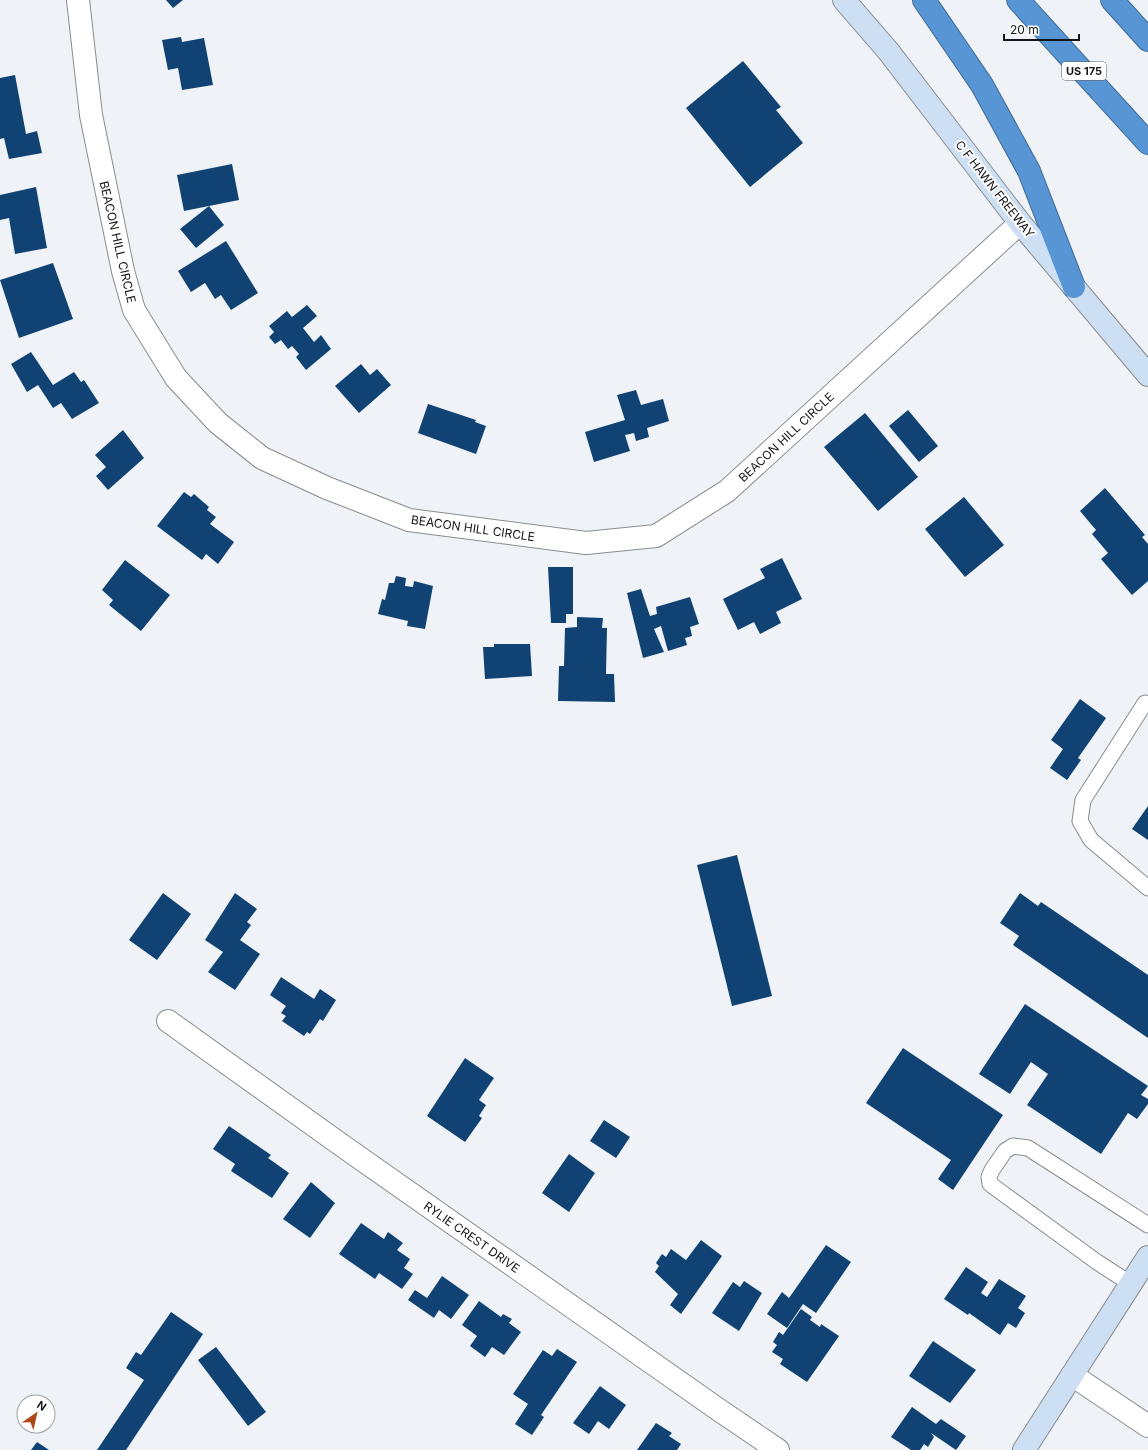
<svg xmlns="http://www.w3.org/2000/svg" width="1148" height="1450" font-family="Inter,sans-serif">
	<style>
		.building { fill: #104373 }
		.lines { fill: none; stroke-linecap: round; stroke-linejoin: round }
		.lane-casing { stroke: #898c8f; stroke-width: 17 }
		.street-casing { stroke: #898c8f; stroke-width: 24 }
		.secondary-casing { stroke: #898c8f; stroke-width: 24 }
		.highway-casing { stroke: #416992; stroke-width: 24 }
		.lane { stroke: #fff; stroke-width: 15 }
		.street { stroke: #fff; stroke-width: 22 }
		.secondary { stroke: #cddff2; stroke-width: 22 }
		.highway { stroke: #5895d4; stroke-width: 22 }
		.labels { text-anchor: middle; dominant-baseline: central; stroke-width: 4; stroke-linejoin: round; paint-order: stroke }
		.shield { fill: #fff; stroke: #5b5c5d; stroke-width: 1 }
		.shield-label { font-size: 11px; font-weight: bold; fill: #151617 }
		.street-label { font-size: 12px; fill: #151617; stroke: #fff }
	</style>
	<rect width="100%" height="100%" fill="#eff2f6"/>
	<g class="building">
		<polygon points="166,0 183,0 173,8"/>
		<polygon points="181,37 182,42 204,38 213,85 182,90 178,68 168,70 162,40"/>
		<polygon points="743,61 781,107 776,110 803,143 750,187 686,108"/>
		<polygon points="15,75 26,134 37,131 42,153 9,159 4,138 0,139 0,78"/>
		<polygon points="232,164 239,200 209,206 224,225 196,248 180,229 209,206 184,211 177,175"/>
		<polygon points="36,187 47,248 15,254 9,218 0,220 0,195"/>
		<polygon points="226,241 258,293 231,310 221,295 215,299 205,283 191,292 178,271"/>
		<polygon points="53,263 73,319 19,338 0,280"/>
		<polygon points="307,305 317,316 303,328 314,342 321,335 331,349 306,370 296,357 299,354 292,346 288,349 281,340 275,344 269,337 274,332 269,326 287,311 292,317"/>
		<polygon points="31,352 53,385 74,372 81,382 84,380 99,403 72,419 61,403 53,408 38,385 27,392 11,364"/>
		<polygon points="361,364 370,375 377,369 391,385 359,413 335,386"/>
		<polygon points="636,390 641,405 663,399 669,421 647,428 649,437 636,441 634,433 625,435 630,451 594,462 585,432 625,420 617,395"/>
		<polygon points="428,404 476,420 475,422 486,426 476,454 418,433"/>
		<polygon points="908,410 938,446 919,462 889,426"/>
		<polygon points="865,413 918,477 878,511 824,447"/>
		<polygon points="123,430 144,458 108,490 96,476 106,467 95,455"/>
		<polygon points="1105,488 1145,535 1142,537 1148,544 1148,581 1132,595 1101,559 1108,553 1092,534 1096,530 1080,511"/>
		<polygon points="184,492 191,497 194,494 209,507 207,510 216,517 210,524 234,542 218,564 206,554 202,560 157,526"/>
		<polygon points="964,497 1004,545 965,577 925,529"/>
		<polygon points="782,558 802,599 776,612 781,623 760,634 754,622 738,630 723,599 765,578 760,569"/>
		<polygon points="125,560 170,595 141,631 109,605 113,600 102,590"/>
		<polygon points="548,567 573,567 573,614 566,614 566,623 551,623"/>
		<polygon points="396,576 406,578 405,586 413,587 414,581 433,586 425,629 407,626 408,621 378,614 382,599 385,600 389,583 394,583"/>
		<polygon points="641,589 650,616 657,614 656,607 690,597 699,624 690,627 692,636 685,638 687,645 668,651 661,626 654,629 664,652 643,658 627,593"/>
		<polygon points="577,617 603,618 602,628 607,628 606,674 614,674 615,702 558,701 559,666 564,666 565,628 577,627"/>
		<polygon points="494,644 530,644 532,676 485,679 483,647 494,647"/>
		<polygon points="1080,699 1106,718 1078,758 1081,760 1067,780 1050,768 1063,749 1051,740"/>
		<polygon points="1148,806 1148,840 1132,829"/>
		<polygon points="737,855 772,996 732,1006 697,865"/>
		<polygon points="163,893 191,914 157,960 129,940"/>
		<polygon points="235,893 257,909 247,922 251,925 240,940 260,954 235,990 208,972 223,952 205,940"/>
		<polygon points="1020,893 1038,906 1041,902 1148,975 1148,1038 1013,945 1019,936 1000,923"/>
		<polygon points="281,977 314,999 320,989 336,1000 323,1021 320,1019 310,1034 307,1032 304,1036 282,1021 286,1016 281,1013 286,1006 270,995"/>
		<polygon points="1025,1004 1148,1086 1141,1095 1148,1099 1148,1104 1137,1119 1128,1113 1101,1154 1027,1105 1048,1074 1031,1062 1010,1094 979,1074"/>
		<polygon points="903,1048 1003,1115 953,1190 938,1179 951,1160 866,1103"/>
		<polygon points="465,1058 494,1078 479,1100 486,1105 479,1116 482,1118 465,1142 427,1116"/>
		<polygon points="604,1120 630,1137 616,1158 590,1141"/>
		<polygon points="229,1126 271,1155 268,1158 289,1173 272,1198 231,1171 235,1164 213,1149"/>
		<polygon points="569,1154 595,1173 569,1212 542,1193"/>
		<polygon points="311,1182 335,1203 310,1238 283,1219"/>
		<polygon points="361,1223 384,1239 388,1232 403,1243 397,1250 410,1259 404,1268 413,1274 402,1289 379,1273 375,1279 339,1254"/>
		<polygon points="701,1240 722,1256 681,1314 670,1305 678,1294 655,1272 659,1266 656,1263 662,1254 666,1257 671,1249 686,1260"/>
		<polygon points="826,1245 851,1262 816,1313 803,1304 787,1328 767,1314 782,1292 789,1298"/>
		<polygon points="966,1267 988,1282 981,1293 987,1297 999,1279 1026,1296 1018,1308 1025,1313 1016,1328 1008,1323 1000,1335 969,1313 968,1315 944,1299"/>
		<polygon points="442,1276 469,1295 451,1319 439,1310 434,1318 408,1300 415,1290 427,1298"/>
		<polygon points="744,1281 762,1293 739,1331 712,1313 733,1282 740,1287"/>
		<polygon points="479,1301 501,1317 503,1314 512,1319 509,1323 521,1332 504,1355 492,1347 485,1357 470,1346 477,1336 462,1325"/>
		<polygon points="801,1309 812,1317 810,1320 820,1327 821,1324 839,1336 807,1382 780,1364 783,1359 772,1352 777,1345 773,1342 779,1332 783,1335"/>
		<polygon points="171,1312 203,1334 126,1450 97,1450 144,1380 126,1368 136,1352 141,1355"/>
		<polygon points="933,1341 976,1370 950,1403 909,1376"/>
		<polygon points="216,1347 266,1412 248,1426 198,1360"/>
		<polygon points="557,1349 577,1362 541,1415 544,1417 532,1435 515,1424 528,1404 513,1394 543,1350 552,1356"/>
		<polygon points="600,1386 626,1405 609,1429 598,1421 589,1434 573,1423"/>
		<polygon points="912,1407 936,1424 941,1419 966,1436 956,1450 931,1433 934,1437 928,1447 924,1444 920,1450 911,1450 891,1437"/>
		<polygon points="656,1423 672,1433 669,1436 681,1444 677,1450 637,1450"/>
		<polygon points="37,1442 49,1450 31,1450"/>
	</g>
	<g class="lines">
		<defs>
			<g id="lane">
				<polyline points="1145,703 1083,800 1080,821 1091,840 1148,888"/>
				<polyline points="1131,1284 1097,1262 990,1184 989,1177 992,1170 1005,1151 1013,1146 1028,1148 1148,1225"/>
			</g>
			<g id="street">
				<polyline points="78,0 91,115 123,271 134,310 176,378 218,423 262,458 327,488 409,520 586,543 656,536 727,491 1020,223"/>
				<polyline points="168,1021 347,1149 719,1410 778,1450"/>
				<polyline points="1072,1375 1148,1426"/>
			</g>
			<g id="secondary">
				<polyline points="844,0 889,52 1020,223 1148,375"/>
				<polyline points="1024,1450 1148,1257"/>
			</g>
			<g id="highway">
				<polyline points="924,0 982,85 1029,171 1074,287"/>
				<polyline points="1018,0 1148,143"/>
				<polyline points="1112,0 1148,40"/>
			</g>
		</defs>
		<use href="#lane" class="lane-casing"/>
		<use href="#street" class="street-casing"/>
		<use href="#secondary" class="secondary-casing"/>
		<use href="#highway" class="highway-casing"/>
		<use href="#lane" class="lane"/>
		<use href="#street" class="street"/>
		<use href="#secondary" class="secondary"/>
		<use href="#highway" class="highway"/>
	</g>
	<g class="labels">
		<rect class="shield" x="1062" y="62" width="44" height="18" rx="3"/>
		<g class="shield-label">
			<text x="1084" y="71">US 175</text>
		</g>
		<g class="street-label">
			<text transform="translate(995 189) rotate(52)">C F HAWN FREEWAY</text>
			<text transform="translate(118 242) rotate(77)">BEACON HILL CIRCLE</text>
			<text transform="translate(786 437) rotate(-43)">BEACON HILL CIRCLE</text>
			<text transform="translate(473 528) rotate(8)">BEACON HILL CIRCLE</text>
			<text transform="translate(472 1237) rotate(35)">RYLIE CREST DRIVE</text>
		</g>
	</g>
	<g transform="translate(36 1414) rotate(34)"><circle r="19" fill="#ffffff" stroke="#a1a2a2"/>
	<path d="M0-3L7 15L0 10L-7 15Z" fill="#ae481b"/>
	<text y="-6" font-size="11" font-weight="bold" text-anchor="middle" fill="#151617">N</text>
	</g>
	<path d="M1004 34v6h75v-6" fill="none" stroke="#151617" stroke-width="2"/>
	<text x="1010" y="34" font-size="12" fill="#151617" stroke="#ffffff" stroke-width="3" paint-order="stroke">20 m</text>
</svg>
